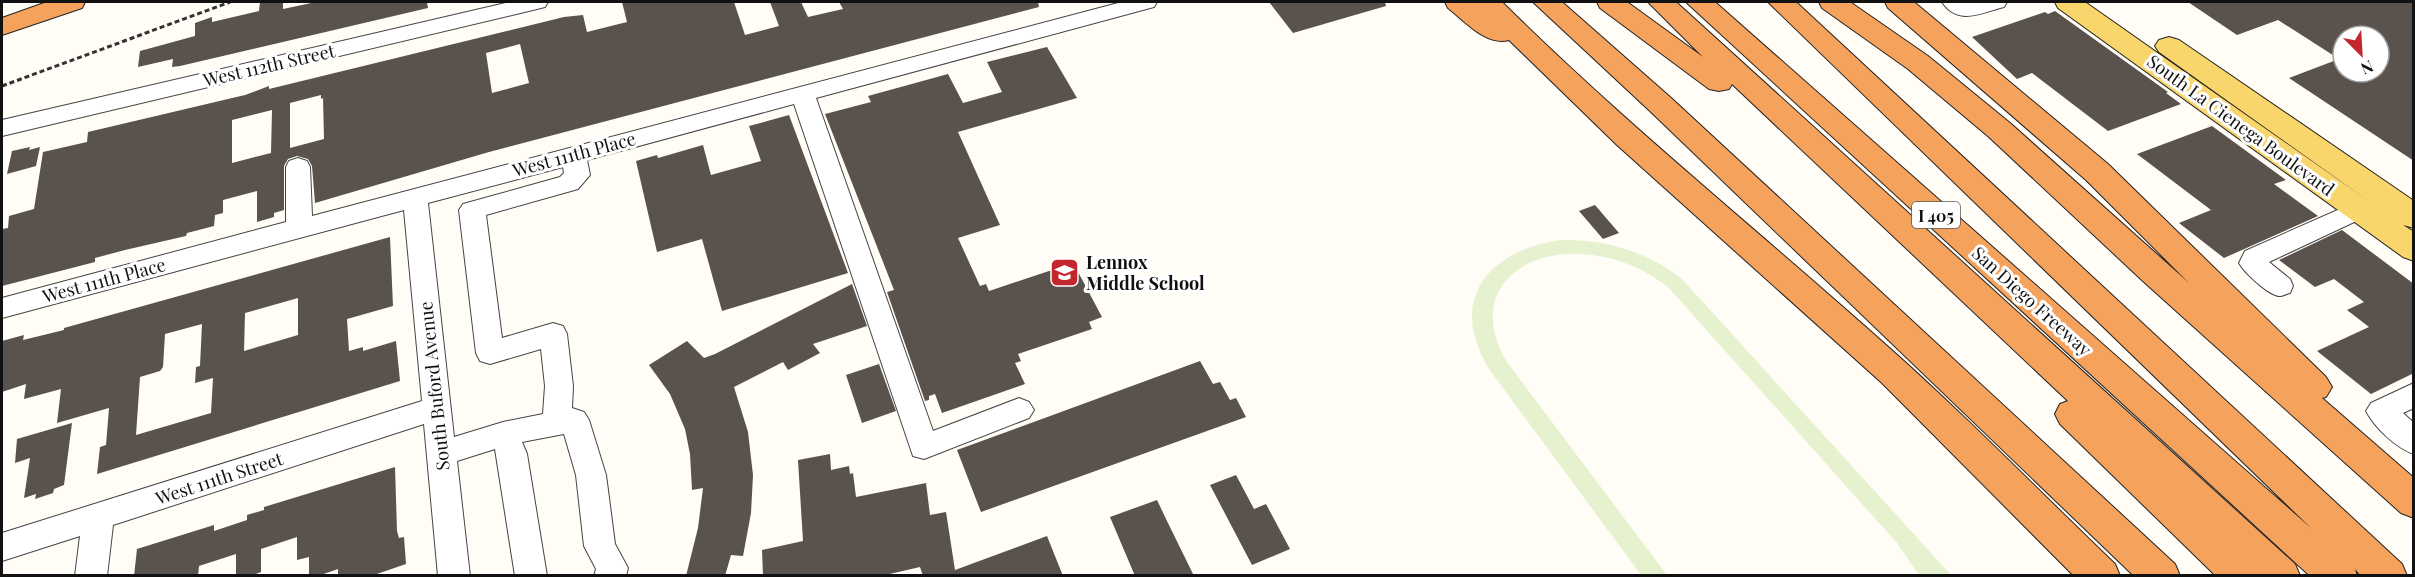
<svg xmlns="http://www.w3.org/2000/svg" width="2415" height="577" font-family="'Playfair Display',serif">
	<style>
		.pitch { fill: #e6f2cf }
		.building { fill: #5a524d; fill-rule: evenodd }
		.lines { fill: none; stroke-linecap: round; stroke-linejoin: round }
		.minor-casing { stroke: #444; stroke-width: 2 }
		.major-casing { stroke: #222; stroke-width: 2 }
		.highway-casing { stroke: #222; stroke-width: 2 }
		.path { stroke: #333; stroke-width: 3; stroke-dasharray: 5 3; stroke-linecap: butt }
		.minor { fill: #fff; fill-rule: evenodd }
		.major { fill: #f9d66b; fill-rule: evenodd }
		.highway { fill: #f5a25d; fill-rule: evenodd }
		.labels { text-anchor: middle; dominant-baseline: central; stroke-width: 6; stroke-linejoin: round; paint-order: stroke }
		.shield { fill: #fff; stroke: #585858; stroke-width: 1.5 }
		.shield-label { font-size: 16px; font-weight: bold; fill: #111 }
		.street-label { font-size: 18px; fill: #111; stroke: #fff }
		.poi-label { font-size: 18px; font-weight: bold; fill: #111; stroke: #fff; text-anchor: start }
	</style>
	<rect width="100%" height="100%" fill="#fffdf5"/>
	<path class="pitch" d="M1561 240C1606 239 1646 251 1682 279L1951 575H1919L1897 543 1668 287C1642 267 1614 256 1582 254 1514 250 1468 298 1507 362L1667 575H1641L1489 369C1447 300 1488 250 1561 240Z"/>
	<g class="building">
		<polygon points="260,2 283,2 283,9 316,2 427,2 428,8 180,66 172,67 173,59 138,67 140,51 195,36 195,23 212,17 212,22 259,11"/>
		<path d="M622 2H734L745 35 779 26 770 2H801L808 17 843 9 839 2H1038L1039 7 489 152 315 203 312 166 308 159 297 156 288 159 284 166V210L274 213V217L257 222V191L223 200V213L215 215 214 226 187 233 186 236 125 250 95 258V262L2 286V229L8 228 9 216 34 209 43 152 87 142 88 132 245 95 269 86V89L564 17 583 15 587 32 627 22ZM520 44 529 83 492 93 486 53ZM321 95V99L323 98 324 139 290 148V103ZM272 110 271 153 232 163V120Z"/>
		<polygon points="1269,2 1385,2 1386,6 1293,33"/>
		<path d="M2188 2H2414V161L2289 78 2339 59 2278 20 2237 35ZM2343 36H2379V72H2343Z"/>
		<polygon points="2055,11 2168,92 2166,93 2181,104 2108,131 2032,73 2017,79 1972,37 2045,12 2048,14"/>
		<polygon points="1047,47 1077,98 958,132 1000,225 958,238 980,286 986,284 989,291 1061,267 1065,274 1077,270 1102,317 1089,322 1092,329 1018,354 1021,361 1015,363 1025,384 942,413 935,394 929,396 929,400 925,401 887,292 894,290 825,114 871,102 868,96 948,74 963,103 1002,92 987,62"/>
		<polygon points="789,115 848,273 722,311 702,239 657,252 636,161 657,155 658,158 703,145 711,175 761,161 749,126"/>
		<polygon points="2212,126 2286,180 2274,184 2318,216 2224,258 2179,223 2211,210 2137,154"/>
		<polygon points="30,147 29,150 40,147 36,166 7,174 12,151"/>
		<polygon points="1595,205 1619,233 1603,239 1579,211"/>
		<polygon points="2342,230 2414,284 2414,373 2371,394 2317,351 2369,327 2347,310 2364,302 2334,279 2315,287 2279,260"/>
		<path d="M390 237 393 306 347 319 349 351 363 347V351L396 341 400 381 97 474 100 447 106 445 109 408 57 423 61 389 24 399 26 384 2 392V341L24 335 23 340 64 330V328ZM298 298V335L244 351 245 313ZM202 324 200 366 196 367 195 383 213 378 211 413 136 435 140 377 160 371 163 367 165 334Z"/>
		<polygon points="852,284 867,326 813,344 820,353 788,370 783,362 734,387 748,432 753,475 751,513 743,556 731,555 725,576 686,576 698,528 703,488 692,490 690,454 685,429 670,394 649,365 687,341 704,358 715,354"/>
		<polygon points="1200,361 1213,384 1220,382 1230,400 1236,398 1246,417 981,512 957,450"/>
		<polygon points="879,364 896,411 862,423 846,375"/>
		<polygon points="72,423 64,485 54,489 53,493 35,499 36,494 24,498 30,458 15,463 17,439"/>
		<polygon points="830,454 831,470 849,466 850,474 853,473 856,497 926,483 930,515 946,512 955,570 1047,536 1063,576 923,576 920,567 881,576 763,576 762,550 803,541 798,460"/>
		<polygon points="395,467 397,531 399,538 404,537 406,564 371,576 338,576 338,569 318,576 309,576 309,557 297,560 297,537 261,549 261,572 251,576 236,576 236,554 199,566 198,576 134,576 137,549 214,525 214,531 247,520 247,515 264,510 264,507"/>
		<polygon points="1236,475 1254,509 1266,504 1290,549 1252,565 1210,485"/>
		<polygon points="1157,500 1167,521 1194,576 1135,576 1110,517"/>
	</g>
	<g class="lines">
		<defs>
			<g id="minor">
				<polygon points="510,2 548,2 545,7 537,9 2,136 2,120"/>
				<path d="M1122 2H1157L1154 7 816 98 933 431 1019 398 1029 402 1034 410 1029 418 924 459 913 456 794 104 587 160 590 175 578 189 486 215 502 338 553 323 563 326 567 334 573 386 572 408 584 412 589 420 606 475 615 544 628 568 626 576H594L596 569 584 546 576 475 564 434 522 442 527 454 547 576H515L495 449 457 461 470 576H438L424 424 113 525 107 576H75L80 536 2 561V533L422 401 404 210 2 318V298L286 222V167L289 161 298 158 307 161 310 167 312 216ZM563 167 564 173 560 177 463 204 459 210 476 353 480 361 490 364 541 349 545 386 543 414 503 422 454 437 428 203Z"/>
				<path d="M1942 2H2007L2004 7C1981 13 1958 26 1942 2Z"/>
				<path d="M2358 201 2367 204 2371 210 2367 216 2269 262 2290 279 2293 286 2290 293C2286 294 2283 296 2280 296 2269 296 2244 272 2239 263L2245 251Z"/>
				<path d="M2414 383V408L2403 413 2414 423V454C2396 448 2375 428 2366 411L2371 403Z"/>
			</g>
			<polygon id="major" points="2055,2 2085,2 2370,202 2159,52 2155,46 2159,40 2169,37 2179,40 2414,201 2414,228 2403,225 2414,232 2414,261 2403,257 2058,8"/>
			<g id="highway">
				<polygon points="47,2 85,2 82,8 2,35 2,18"/>
				<path d="M1445 2H1502C1630 129 1771 241 1905 362 1977 427 2045 497 2115 564L2120 576H2074L1882 383 1617 145 1509 40C1486 46 1466 22 1448 8Z"/>
				<polygon points="1533,2 1562,2 1670,97 2175,564 2180,576 2134,576 1650,111"/>
				<polygon points="1597,2 1627,2 1703,57 1648,2 1676,2 2295,564 2300,576 2216,576 2060,424 2055,414 2060,404 2068,401 1732,84 1729,89 1719,91 1709,89 1600,8"/>
				<polygon points="1686,2 1715,2 2312,529 1768,2 1796,2 2402,564 2407,576 2361,576 2355,569 2357,576 2310,576"/>
				<polygon points="1819,2 1850,2 1928,56 2010,123 2189,283 2086,180 1888,8 1885,2 1914,2 2108,164 2326,377 2332,387 2326,397 2322,398 2414,478 2414,518 2401,513 2144,282 1989,137 1908,69 1822,8"/>
			</g>
		</defs>
		<use href="#minor" class="minor-casing"/>
		<use href="#major" class="major-casing"/>
		<use href="#highway" class="highway-casing"/>
		<polyline class="path" points="2,86 230,2"/>
		<use href="#minor" class="minor"/>
		<use href="#major" class="major"/>
		<use href="#highway" class="highway"/>
	</g>
	<defs>
		<symbol id="school-square" viewBox="-11 -11 22 22"><rect x="-9" y="-9" width="18" height="18" rx="4" fill="#c4262e" stroke="#fff"/><path d="M0-5L7-2L0 1L-7-2ZM-4 1L0 2.5L4 1V4Q0 6-4 4Z" fill="#fff"/></symbol>
	</defs>
	<g fill-rule="evenodd">
		<use href="#school-square" x="1048" y="256" width="33" height="33"/>
	</g>
	<g class="labels">
		<rect class="shield" x="1912" y="202" width="48" height="26" rx="4.5"/>
		<g class="shield-label">
			<text x="1936" y="215">I 405</text>
		</g>
		<g class="street-label">
			<text transform="translate(269 65) rotate(-13)">West 112th Street</text>
			<text transform="translate(2241 125) rotate(36)">South La Cienega Boulevard</text>
			<text transform="translate(574 154) rotate(-15)">West 111th Place</text>
			<text transform="translate(104 280) rotate(-15)">West 111th Place</text>
			<text transform="translate(2032 301) rotate(42)">San Diego Freeway</text>
			<text transform="translate(434 386) rotate(-96)">South Buford Avenue</text>
			<text transform="translate(219 478) rotate(-18)">West 111th Street</text>
		</g>
		<g class="poi-label">
			<text x="1086" y="262">Lennox<tspan x="1086" dy="21">Middle School</tspan></text>
		</g>
	</g>
	<rect width="2415" height="577" fill="none" stroke="#111111" stroke-width="6"/>
	<g transform="translate(2361 54) rotate(156)"><circle r="28" fill="#ffffff" stroke="#a0a0a0" stroke-width="1.5"/>
	<path d="M0-4.5L10 22L0 15L-10 22Z" fill="#c4262e"/>
	<text y="-9" font-size="16" font-weight="bold" text-anchor="middle" fill="#111111">N</text>
	</g>
</svg>
